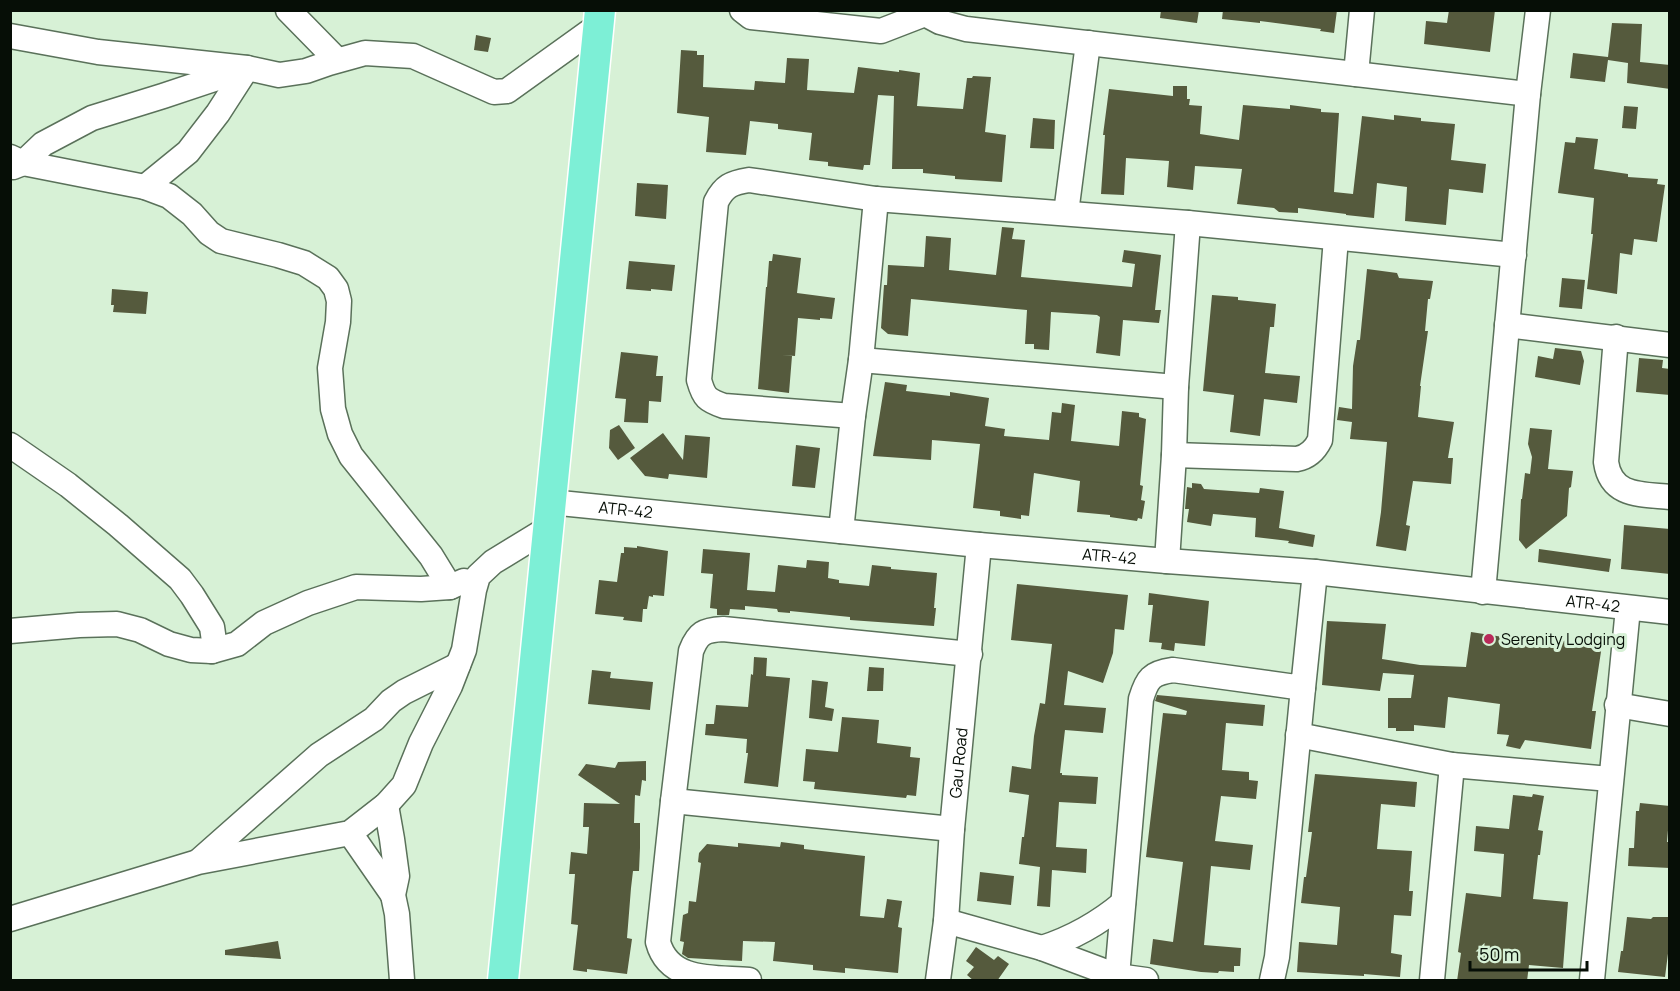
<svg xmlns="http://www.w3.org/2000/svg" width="1680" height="991" font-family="Manrope,sans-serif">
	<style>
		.building { fill: #555a3d }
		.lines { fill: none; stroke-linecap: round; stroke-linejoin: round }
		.minor-casing { stroke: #5a715a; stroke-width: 27 }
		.major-casing { stroke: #fff; stroke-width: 33 }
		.minor { stroke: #fff; stroke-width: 24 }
		.major { stroke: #7defd6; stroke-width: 30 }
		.poi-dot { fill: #b92a59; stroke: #d7f1d6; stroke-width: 2 }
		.labels { text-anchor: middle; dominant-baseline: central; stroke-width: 6; stroke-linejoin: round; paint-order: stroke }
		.street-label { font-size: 16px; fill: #060e06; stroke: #d7f1d6 }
		.poi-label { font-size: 16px; fill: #060e06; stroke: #d7f1d6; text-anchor: start }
	</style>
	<rect width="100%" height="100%" fill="#d7f1d6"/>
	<g class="building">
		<polygon points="1161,10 1199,10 1197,23 1160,18"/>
		<polygon points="1223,10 1337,10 1334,33 1320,31 1321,29 1260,21 1260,23 1222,19"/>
		<polygon points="1449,10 1495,10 1490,52 1424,44 1426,21 1447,23"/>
		<polygon points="1612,23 1642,24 1640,62 1670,65 1670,89 1627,83 1628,63 1608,60 1605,82 1570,78 1573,53 1608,57"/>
		<polygon points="476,35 491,38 488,52 474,50"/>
		<polygon points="681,50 697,51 697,55 704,55 703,87 754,90 755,81 785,83 787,58 809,59 807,90 854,93 858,67 899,72 899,70 920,73 917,106 963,109 967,78 972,78 973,76 991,77 985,132 1006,135 1002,182 955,179 955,176 923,173 923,169 892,169 894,96 878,95 870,165 864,165 863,170 828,166 828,162 809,160 812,133 778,129 778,124 750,121 746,155 706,152 709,117 677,113"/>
		<polygon points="1173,86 1187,86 1187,99 1190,99 1189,105 1202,106 1200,134 1239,140 1243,105 1290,109 1290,105 1321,109 1321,112 1339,113 1334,192 1353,194 1362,116 1394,120 1394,115 1421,118 1421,121 1455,124 1451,160 1486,164 1483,193 1449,189 1446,225 1405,221 1407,187 1377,183 1374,218 1346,215 1346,214 1298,208 1298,213 1279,212 1274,208 1237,204 1242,169 1195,166 1193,190 1167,187 1169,161 1126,158 1124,195 1101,194 1105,135 1103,135 1109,89 1173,96"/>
		<polygon points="1624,106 1638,107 1636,129 1622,128"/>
		<polygon points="1033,118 1055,120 1054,149 1030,148"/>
		<polygon points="1576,137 1598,139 1594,169 1628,174 1628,177 1658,179 1657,184 1665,185 1657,242 1634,239 1632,255 1620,253 1617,294 1587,289 1593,234 1591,234 1594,198 1558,193 1565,142 1575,143"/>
		<polygon points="637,183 668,185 666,219 635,216"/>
		<polygon points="1002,227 1014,228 1012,239 1025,240 1021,277 1132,287 1135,264 1122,262 1124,250 1161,255 1155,310 1161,310 1159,323 1123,320 1120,356 1096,353 1100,317 1097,315 1051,312 1049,350 1034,349 1034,344 1025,344 1027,310 911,299 908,336 888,334 881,328 884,285 887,285 888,265 924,267 926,236 951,238 949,270 996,275"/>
		<polygon points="773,254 801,258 797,293 835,298 832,319 820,318 820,320 798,318 795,356 782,355 792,356 789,393 758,389 766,287 767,287 769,261 772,261"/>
		<polygon points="629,261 675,265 672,291 651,289 651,291 626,289"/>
		<polygon points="1367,269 1397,273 1399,278 1433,281 1430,299 1428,299 1425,331 1428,331 1420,386 1421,386 1418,417 1454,422 1448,458 1453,458 1451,484 1413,481 1406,525 1410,526 1406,551 1376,546 1381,512 1387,442 1350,439 1352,422 1337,420 1339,407 1352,409 1353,366 1357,340 1360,340"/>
		<polygon points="1562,278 1585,280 1582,309 1559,307"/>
		<polygon points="112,289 148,292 146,314 113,312 114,305 111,305"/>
		<polygon points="1212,295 1238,297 1238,300 1276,304 1274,327 1270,327 1265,373 1300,376 1297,403 1264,399 1260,436 1230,432 1234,395 1203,391"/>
		<polygon points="1555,348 1581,351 1584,361 1580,385 1535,377 1538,356 1553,359"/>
		<polygon points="621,352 658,356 656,376 663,376 661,402 649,401 648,423 624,422 626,399 615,398"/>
		<polygon points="1639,358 1663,360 1662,368 1670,369 1670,395 1636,392"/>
		<polygon points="885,382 907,385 906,391 950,396 950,392 989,398 985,426 1005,429 1004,436 1049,440 1052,412 1061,413 1062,403 1075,405 1071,441 1119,446 1122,411 1139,413 1139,417 1146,419 1140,485 1143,486 1141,500 1145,501 1142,519 1138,518 1137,521 1110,517 1110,515 1077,512 1080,481 1034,473 1029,516 1021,515 1021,519 1000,516 1000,511 973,508 980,444 932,440 931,460 873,456"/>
		<polygon points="619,425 635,448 618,460 609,448 610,430"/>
		<polygon points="1530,428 1552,430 1548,469 1573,471 1571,487 1569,488 1567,516 1526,549 1519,540 1521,499 1522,499 1525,473 1530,474 1532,457 1528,444"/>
		<polygon points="663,433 683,460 685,435 710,437 707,478 669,474 668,479 645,476 630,458"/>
		<polygon points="796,445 820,448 815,488 792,486"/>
		<polygon points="1192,483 1201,484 1204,489 1259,493 1260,488 1284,491 1279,528 1315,535 1313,547 1288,543 1289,541 1255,537 1256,518 1213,514 1211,526 1187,522 1189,509 1185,509 1187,487 1192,488"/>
		<polygon points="1624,525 1670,529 1670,574 1621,569"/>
		<polygon points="637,546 668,551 664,596 653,595 653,597 649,596 647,609 643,609 642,622 623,620 624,617 595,614 599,580 617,582 621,553 624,553 624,547 637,548"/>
		<polygon points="703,549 750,553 747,590 775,592 778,565 806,568 807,560 829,562 828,578 839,580 839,583 869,586 872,565 891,567 891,569 937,573 934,608 936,608 934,626 850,620 850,617 790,611 790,613 778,612 777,609 745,606 745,610 730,609 729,615 717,615 717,609 710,608 713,574 701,573"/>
		<polygon points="1539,549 1611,559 1609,572 1538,562"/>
		<polygon points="1017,584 1128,595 1124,630 1115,629 1113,653 1103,683 1068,671 1064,705 1106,708 1103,733 1065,730 1060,773 1062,773 1062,775 1098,777 1096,804 1059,802 1056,847 1087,849 1086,873 1052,870 1050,907 1037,906 1040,867 1019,864 1022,837 1024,837 1029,795 1009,792 1012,766 1031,769 1034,736 1040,703 1045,704 1052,644 1011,640"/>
		<polygon points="1149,593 1209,601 1205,646 1175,643 1174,651 1161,649 1162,643 1149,642 1153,605 1148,605"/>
		<polygon points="1327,621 1386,624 1382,659 1420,665 1466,667 1471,632 1503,637 1503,635 1523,636 1602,645 1592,711 1596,711 1591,749 1525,740 1520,749 1506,746 1509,735 1497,734 1500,704 1448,697 1445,728 1414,725 1414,731 1396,731 1396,728 1388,728 1388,698 1411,698 1414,675 1383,673 1380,691 1322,685"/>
		<polygon points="754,657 767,658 766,676 790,678 778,787 744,783 748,753 746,753 747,739 705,735 706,724 714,724 716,705 748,707 751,674 753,675"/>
		<polygon points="869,667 884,668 883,691 867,691"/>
		<polygon points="592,670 611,672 610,678 653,682 650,710 588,704"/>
		<polygon points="812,680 828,682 825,707 834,709 832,721 809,718"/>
		<polygon points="1157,695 1265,705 1263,726 1226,723 1222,770 1249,772 1249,780 1258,781 1256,799 1221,796 1215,841 1253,845 1250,870 1211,866 1204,945 1241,948 1240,966 1234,966 1234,972 1219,971 1218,973 1201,972 1150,964 1153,939 1173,942 1183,862 1146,857 1163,713 1186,715 1187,711 1155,701"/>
		<polygon points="842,717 879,720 877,743 911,747 910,757 920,758 916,796 907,795 906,798 814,789 815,782 803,781 806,749 838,752"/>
		<polygon points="646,761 646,781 642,780 640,796 635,795 634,823 640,823 640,848 639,871 633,871 631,888 627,938 632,939 627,974 587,969 587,972 573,970 578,925 571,924 575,874 569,874 571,852 587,854 589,827 583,827 584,803 620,804 578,775 586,764 615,768 618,762"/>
		<polygon points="1315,774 1417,782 1415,807 1381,804 1377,849 1412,851 1409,891 1413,891 1411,916 1394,915 1391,953 1402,955 1400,977 1364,974 1364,976 1297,972 1299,942 1337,945 1340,907 1301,903 1304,877 1306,877 1312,832 1308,832"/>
		<polygon points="1533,794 1544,796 1538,830 1543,831 1540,855 1538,855 1533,899 1568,902 1563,968 1529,965 1527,981 1457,981 1461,953 1458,952 1466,893 1501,897 1504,854 1474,851 1476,826 1509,829 1513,795 1532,797"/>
		<polygon points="1640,803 1670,806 1667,842 1670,842 1670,868 1628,866 1629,848 1634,848 1636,811 1639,811"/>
		<polygon points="781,842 804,845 804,849 865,856 860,916 884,918 887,899 902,901 898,927 902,928 898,973 845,968 845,973 813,970 813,965 773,961 775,942 743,941 742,961 688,958 682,954 684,942 680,941 683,915 688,913 689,901 696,902 701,863 698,862 699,853 707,844 738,847 738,843 780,847"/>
		<polygon points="980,872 1014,876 1011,905 977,901"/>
		<polygon points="1627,917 1651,919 1653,917 1670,917 1670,938 1665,977 1618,972 1621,951 1623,951"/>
		<polygon points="278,941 281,959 225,955 225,950"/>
		<polygon points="976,947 994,960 998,956 1009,964 997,981 974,981 967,975 974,967 966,961"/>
	</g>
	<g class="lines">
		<defs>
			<g id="minor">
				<polyline points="288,10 337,60"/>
				<polyline points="742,10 751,17 881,31 925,14"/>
				<polyline points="923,10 925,14 940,22 966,29 1528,94"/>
				<polyline points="10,36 98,52 247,68 279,75 306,71 329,63 365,53 413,56 494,92 507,91 599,25"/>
				<polyline points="1356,74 1362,10"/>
				<polyline points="10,157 23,163 145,187 169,196 192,214 209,233 221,241 278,255 304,263 328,278 336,289 339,301 338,322 330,368 333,409 340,434 351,456 431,556 450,587"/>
				<polyline points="13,167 23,163 43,144 92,118 163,96 238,71"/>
				<polyline points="145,187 188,152 218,113 247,68"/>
				<polyline points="1066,213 1088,43"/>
				<polyline points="1507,325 1670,345"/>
				<path d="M1616 337 1606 462C1611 497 1641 494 1670 497"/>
				<polyline points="861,360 1176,387"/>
				<path d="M853 416 724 406C707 400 704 398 699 380L716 202C724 186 731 183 749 180L876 199 1188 223 1514 255"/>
				<polyline points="10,445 68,485 118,525 180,579 192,595 212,627 214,641 212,651"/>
				<path d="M1174 455 1297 459C1308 457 1315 450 1320 440L1336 238"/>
				<path id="s1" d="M550 502 979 545 1167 561 1315 572 1670 612"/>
				<polyline points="841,531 853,416 861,360 876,199"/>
				<polyline points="1167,561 1174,455 1176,387 1188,223"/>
				<polyline points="1483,592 1528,94 1538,10"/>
				<polyline points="10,631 79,625 117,624 140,630 169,644 191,650 212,651 237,644 264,623 308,603 356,587 421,589 450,587 464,581"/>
				<polyline points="1617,705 1670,714"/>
				<polyline points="1298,735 1452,765 1610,779"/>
				<polyline points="673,801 952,829"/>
				<polyline points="386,805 392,839 397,876 393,895 397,914 402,980"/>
				<polyline points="350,833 393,895"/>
				<polyline points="200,860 319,755 374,719 391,701 404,692 458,665"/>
				<polyline points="10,919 198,862 350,833 386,805 404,785 421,743 450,686 464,650 474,590 478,576 493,562 547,529"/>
				<polyline points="946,921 1042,948 1117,976 1146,980"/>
				<path d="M1042 948C1073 938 1098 924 1123 903"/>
				<path d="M1117 976 1141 699C1147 679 1151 673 1173 670L1303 688 1315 572"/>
				<path d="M749 980C715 977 669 983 658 942L673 801 691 651C698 633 704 630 723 629L970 654"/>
				<path id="s2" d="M938 980 946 921 952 829 979 545"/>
				<polyline points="1272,980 1277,957 1303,688"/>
				<polyline points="1432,980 1452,765"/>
				<polyline points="1592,980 1628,608"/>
			</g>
			<polyline id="major" points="503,980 600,10"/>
		</defs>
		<use href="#minor" class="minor-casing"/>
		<use href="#major" class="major-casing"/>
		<use href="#minor" class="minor"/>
		<use href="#major" class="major"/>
	</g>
	<circle class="poi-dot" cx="1489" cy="639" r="6"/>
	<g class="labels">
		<g class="street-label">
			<text stroke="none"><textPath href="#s1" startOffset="76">ATR-42</textPath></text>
			<text stroke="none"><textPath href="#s1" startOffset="562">ATR-42</textPath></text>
			<text stroke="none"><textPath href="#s1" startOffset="1048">ATR-42</textPath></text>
			<text stroke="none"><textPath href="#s2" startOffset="218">Gau Road</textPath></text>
		</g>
		<g class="poi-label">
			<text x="1501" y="639">Serenity Lodging</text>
		</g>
	</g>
	<rect width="1680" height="991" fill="none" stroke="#060e06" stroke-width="24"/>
	<path d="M1470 961v9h117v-9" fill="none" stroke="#060e06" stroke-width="3"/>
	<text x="1479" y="961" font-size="18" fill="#060e06" stroke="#d7f1d6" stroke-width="4.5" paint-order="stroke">50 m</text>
</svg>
